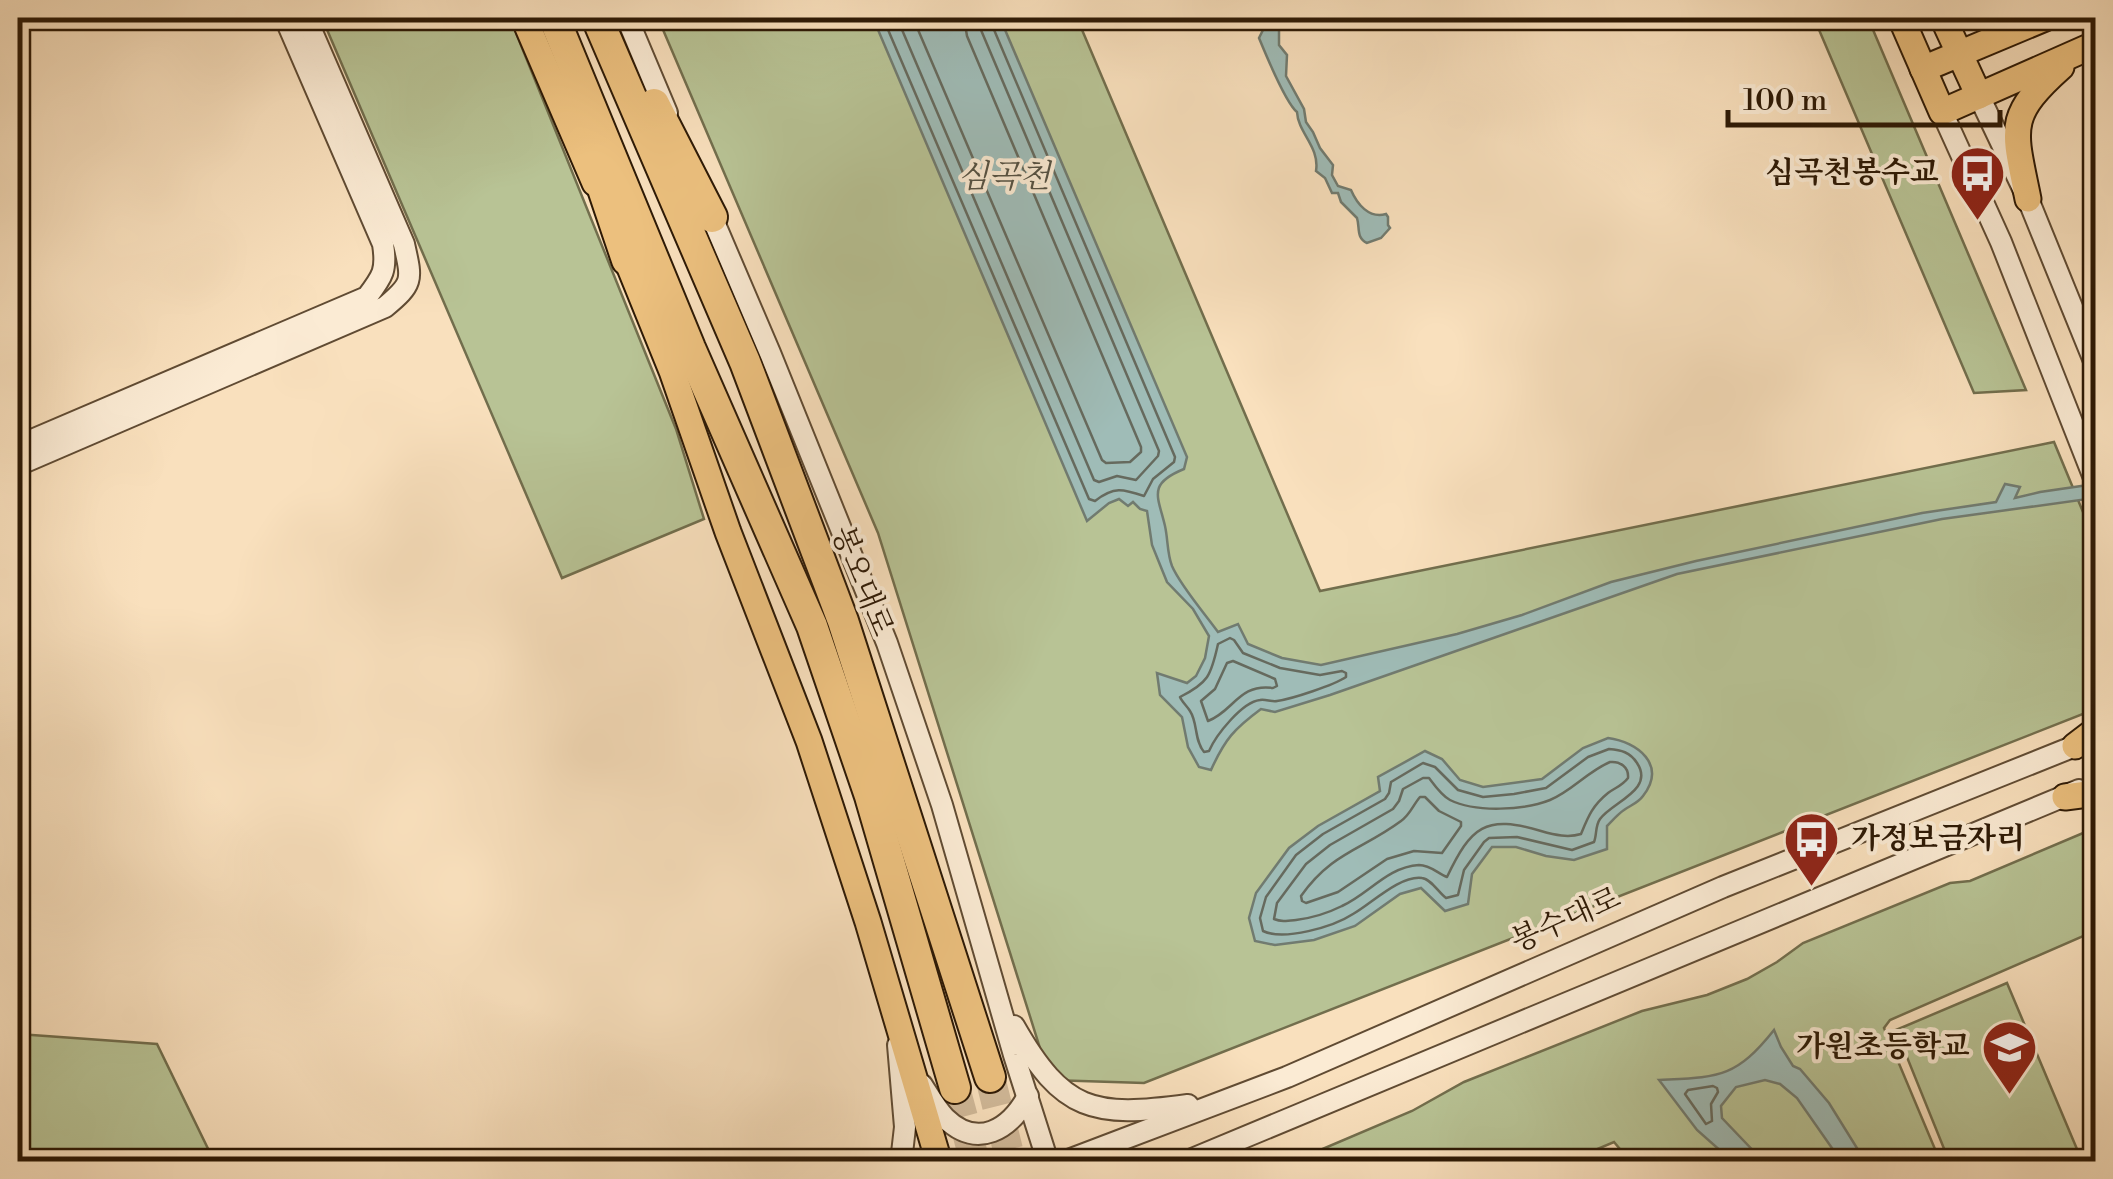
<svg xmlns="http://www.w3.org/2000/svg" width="2113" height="1179" font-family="'Libre Bodoni','Noto Serif KR',serif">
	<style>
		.green { fill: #b8c395; stroke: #726e4d; stroke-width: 2.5 }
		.water { fill: #9fbcb7; stroke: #717b70; stroke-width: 2.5 }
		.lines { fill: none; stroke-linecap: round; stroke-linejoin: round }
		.shore { stroke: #666a5e; stroke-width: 2.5 }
		.highway-tunnel { stroke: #d0b898; stroke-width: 30; stroke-dasharray: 30 15; stroke-linecap: butt }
		.minor-casing { stroke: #604b33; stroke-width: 24 }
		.major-casing { stroke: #2d1905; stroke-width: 29 }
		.highway-casing { stroke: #2d1905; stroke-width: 34 }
		.minor { stroke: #fbebd4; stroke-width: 20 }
		.major { stroke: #ecc07e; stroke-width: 25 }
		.highway { stroke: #ecc07e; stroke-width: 30 }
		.labels { text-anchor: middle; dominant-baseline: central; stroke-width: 8; stroke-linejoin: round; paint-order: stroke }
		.poi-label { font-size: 30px; font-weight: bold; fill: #2d1905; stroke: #fbebd4; text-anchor: end }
		.street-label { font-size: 30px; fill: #2d1905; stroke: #fbebd4 }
		.water-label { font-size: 32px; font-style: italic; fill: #555243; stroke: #fbebd4 }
	</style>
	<rect width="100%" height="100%" fill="#f9e0bd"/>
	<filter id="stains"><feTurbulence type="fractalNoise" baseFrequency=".002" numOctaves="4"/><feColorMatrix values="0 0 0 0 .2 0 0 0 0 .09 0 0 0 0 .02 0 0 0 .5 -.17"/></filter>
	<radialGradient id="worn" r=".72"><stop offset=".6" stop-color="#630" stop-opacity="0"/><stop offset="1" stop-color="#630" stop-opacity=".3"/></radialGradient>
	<g class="green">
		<polygon points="322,18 510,18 676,429 704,519 562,578"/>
		<polygon points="658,18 1077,18 1320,591 2054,442 2095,541 2095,701 2088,712 1144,1083 1050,1080 878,533"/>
		<polygon points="1814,18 1868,18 2026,390 1974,393"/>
		<polygon points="2095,828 2095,931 1890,1020 1884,1028 1940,1161 1630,1161 1614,1142 1569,1161 1292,1162 1412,1111 1464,1082 1642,1011 1707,995 1747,979 1777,962 1803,943 1950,883 1970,881"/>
		<polygon points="2007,983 2082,1161 1949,1161 1896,1030"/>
		<polygon points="18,1034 157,1044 214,1161 18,1161"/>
	</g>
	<g class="water">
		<path d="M873 18H1000L1187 457 1184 469C1147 484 1158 496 1165 526 1168 539 1167 553 1172 566 1180 585 1205 614 1218 632L1238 624 1248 644 1282 658 1321 665 1457 634 1522 615 1611 582 1696 561 1922 513 1996 502 2005 484 2020 487 2015 498 2040 492 2095 484V498L1942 519 1677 574 1330 695 1275 712 1261 709C1234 729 1225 739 1211 770L1199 767 1188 747 1182 717 1160 695 1157 673 1187 683 1196 676 1205 658 1209 636 1193 609 1167 582 1152 545 1147 511 1140 509 1133 502 1128 506 1119 499 1109 503 1087 521Z"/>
		<path d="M1269 18H1283L1279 22V45L1287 55 1286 76 1304 109 1306 122 1313 132 1320 148 1333 165 1332 175 1338 186 1351 190C1357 204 1369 219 1386 214L1388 217V225L1390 228 1381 238 1367 243C1356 238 1360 228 1357 218L1341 202 1338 193H1332L1325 178 1316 171C1320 147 1298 133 1297 112 1286 103 1266 55 1259 38Z"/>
		<path d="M1608 738C1638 742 1667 765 1643 796 1638 803 1631 805 1624 810 1618 814 1612 821 1607 826V849L1574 860 1546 856 1516 847H1492L1472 874 1468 904 1445 911 1421 888 1400 894 1355 926 1314 940 1275 945 1255 941 1249 918 1256 893 1289 848 1318 826 1380 791 1378 777 1425 751 1442 759 1460 780 1483 787 1542 779 1583 748Z"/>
		<path d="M1774 1030 1781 1047 1793 1066 1800 1069 1829 1103 1865 1161H1841L1797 1098 1780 1084 1765 1080 1736 1087 1721 1106 1722 1118 1763 1161H1732L1697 1130 1659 1080C1718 1077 1735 1079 1774 1030Z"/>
	</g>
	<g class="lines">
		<g class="shore">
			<path d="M883 18 1089 499 1095 501C1114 486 1123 489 1144 496L1153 479 1174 462 1175 457 992 25 991 18"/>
			<polyline points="897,18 1094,480 1099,482 1117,476 1136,480 1158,456 1159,451 981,30 979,18"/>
			<polyline points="913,18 1102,460 1106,463 1130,462 1141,452 1141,447 967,36 964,18"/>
			<path d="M1230 638 1234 640 1243 653 1280 668 1320 675 1342 671 1346 673V677C1334 685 1292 699 1277 701 1271 702 1266 699 1260 700 1242 702 1216 735 1209 751L1204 752C1194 740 1198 723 1190 711 1187 706 1182 702 1180 697 1208 683 1211 676 1218 644Z"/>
			<path d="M1233 661 1275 679 1277 686 1273 688C1239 683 1233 712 1208 721L1201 701 1215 689 1227 663Z"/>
			<path d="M1609 749C1621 750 1630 752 1637 763 1655 790 1612 802 1600 819 1595 826 1597 835 1594 842L1572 850 1517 837 1489 838 1484 842 1464 870 1458 895 1446 898C1439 893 1431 879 1422 878 1400 875 1371 904 1353 914 1333 927 1284 941 1263 931L1260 918 1266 897 1296 855 1323 834 1385 799 1389 793 1391 782 1423 763 1435 767 1458 790 1483 797 1514 794 1546 788 1588 757Z"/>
			<path d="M1610 762C1620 761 1629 767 1628 778 1622 786 1616 787 1608 793 1592 806 1588 817 1581 834 1568 838 1555 835 1541 831 1485 814 1471 827 1447 877 1438 874 1431 865 1419 865 1387 867 1369 894 1342 906 1328 913 1312 918 1296 920 1287 921 1281 922 1274 919L1277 903 1306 864 1330 845 1393 809 1399 801 1403 789 1423 778H1429C1435 786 1442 796 1450 800 1476 813 1525 810 1550 800 1572 791 1588 771 1610 762Z"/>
			<path d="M1420 797H1425L1439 811 1461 822V826L1442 853 1414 851 1387 859 1338 892 1306 903 1302 901 1301 896C1332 852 1362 850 1401 821 1410 815 1413 805 1420 797Z"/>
			<polygon points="1713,1086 1717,1088 1718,1092 1711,1104 1712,1121 1706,1124 1685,1094 1688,1090"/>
		</g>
		<g class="highway-tunnel">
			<polyline points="990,1077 1011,1162"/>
			<polyline points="955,1088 975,1162"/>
		</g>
		<defs>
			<g id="minor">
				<polyline points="627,18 667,113"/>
				<polyline points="1979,96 2028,199 2096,366"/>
				<polyline points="1942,112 2001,242 2096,483"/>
				<polyline points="708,208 770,353 887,643 942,805 1014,1055 1048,1162"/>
				<path d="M18 446 367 297C383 276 387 270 383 244L285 18"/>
				<path d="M18 465 385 307C414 283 412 280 404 244L306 18"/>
				<path d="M1014 1026C1063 1112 1093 1118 1188 1105"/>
				<polyline points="898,1045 905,1127 901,1162"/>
				<path d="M922 1085C929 1096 936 1109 945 1118 978 1150 1010 1129 1028 1096"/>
				<polyline points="1063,1162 1287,1077 1723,887 2075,746"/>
				<polyline points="1185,1162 2079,790"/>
			</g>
			<g id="major">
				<polyline points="524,18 595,183"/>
				<polyline points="1901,18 1942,112 2096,44"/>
				<polyline points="1943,18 1979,96"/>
				<polyline points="1923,69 2045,18"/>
				<path d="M2028 199C2014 129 2005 117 2061 67"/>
				<polyline points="620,243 672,371 728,532 809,741 868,922 939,1162"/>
				<polyline points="2075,746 2096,730"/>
				<polyline points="2065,797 2096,793"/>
			</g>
			<g id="highway">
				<polyline points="554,18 690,348 812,626 870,796 955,1088"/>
				<polyline points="597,18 745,362 843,621 990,1077"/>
				<polyline points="654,104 712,217"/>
				<polyline points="594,162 627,260"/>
			</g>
		</defs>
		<use href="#minor" class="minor-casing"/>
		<use href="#major" class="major-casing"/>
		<use href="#highway" class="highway-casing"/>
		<use href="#minor" class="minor"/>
		<use href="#major" class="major"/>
		<use href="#highway" class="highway"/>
	</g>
	<defs>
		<symbol id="bus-pin" viewBox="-11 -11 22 30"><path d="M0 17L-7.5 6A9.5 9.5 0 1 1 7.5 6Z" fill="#8f2418" stroke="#fbebd4"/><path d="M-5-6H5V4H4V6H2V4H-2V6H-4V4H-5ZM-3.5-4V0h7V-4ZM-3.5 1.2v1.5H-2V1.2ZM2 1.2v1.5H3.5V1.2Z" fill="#fff"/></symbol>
		<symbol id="school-pin" viewBox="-11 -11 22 30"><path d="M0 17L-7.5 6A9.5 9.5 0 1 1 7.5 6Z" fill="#8f2418" stroke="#fbebd4"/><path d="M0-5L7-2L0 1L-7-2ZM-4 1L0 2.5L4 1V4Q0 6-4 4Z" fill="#fff"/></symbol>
	</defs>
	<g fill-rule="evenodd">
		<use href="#bus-pin" x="1946" y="142" width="63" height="86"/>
		<use href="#bus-pin" x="1780" y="808" width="63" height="86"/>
		<use href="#school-pin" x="1978" y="1016" width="63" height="86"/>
	</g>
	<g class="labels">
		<g class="poi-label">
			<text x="1939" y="173">심곡천봉수교</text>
			<text x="1851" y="839" text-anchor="start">가정보금자리</text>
			<text x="1970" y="1047">가원초등학교</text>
		</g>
		<g class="street-label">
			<text transform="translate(862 581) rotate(68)">봉오대로</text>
			<text transform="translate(1566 920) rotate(-24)">봉수대로</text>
		</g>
		<g class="water-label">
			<text x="1004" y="177">심곡천</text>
		</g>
	</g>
	<rect width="2113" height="1179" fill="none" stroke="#f9e0bd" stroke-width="60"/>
	<rect x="20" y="20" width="2073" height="1139" fill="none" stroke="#2d1905" stroke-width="5"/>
	<rect x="30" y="30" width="2053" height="1119" fill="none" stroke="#2d1905" stroke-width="2.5"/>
	<path d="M1728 110v15h272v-15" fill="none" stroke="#2d1905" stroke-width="5"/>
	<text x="1743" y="110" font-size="30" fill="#2d1905" stroke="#fbebd4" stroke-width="8" paint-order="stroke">100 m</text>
	<rect width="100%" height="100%" filter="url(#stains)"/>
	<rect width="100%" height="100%" fill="url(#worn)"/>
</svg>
